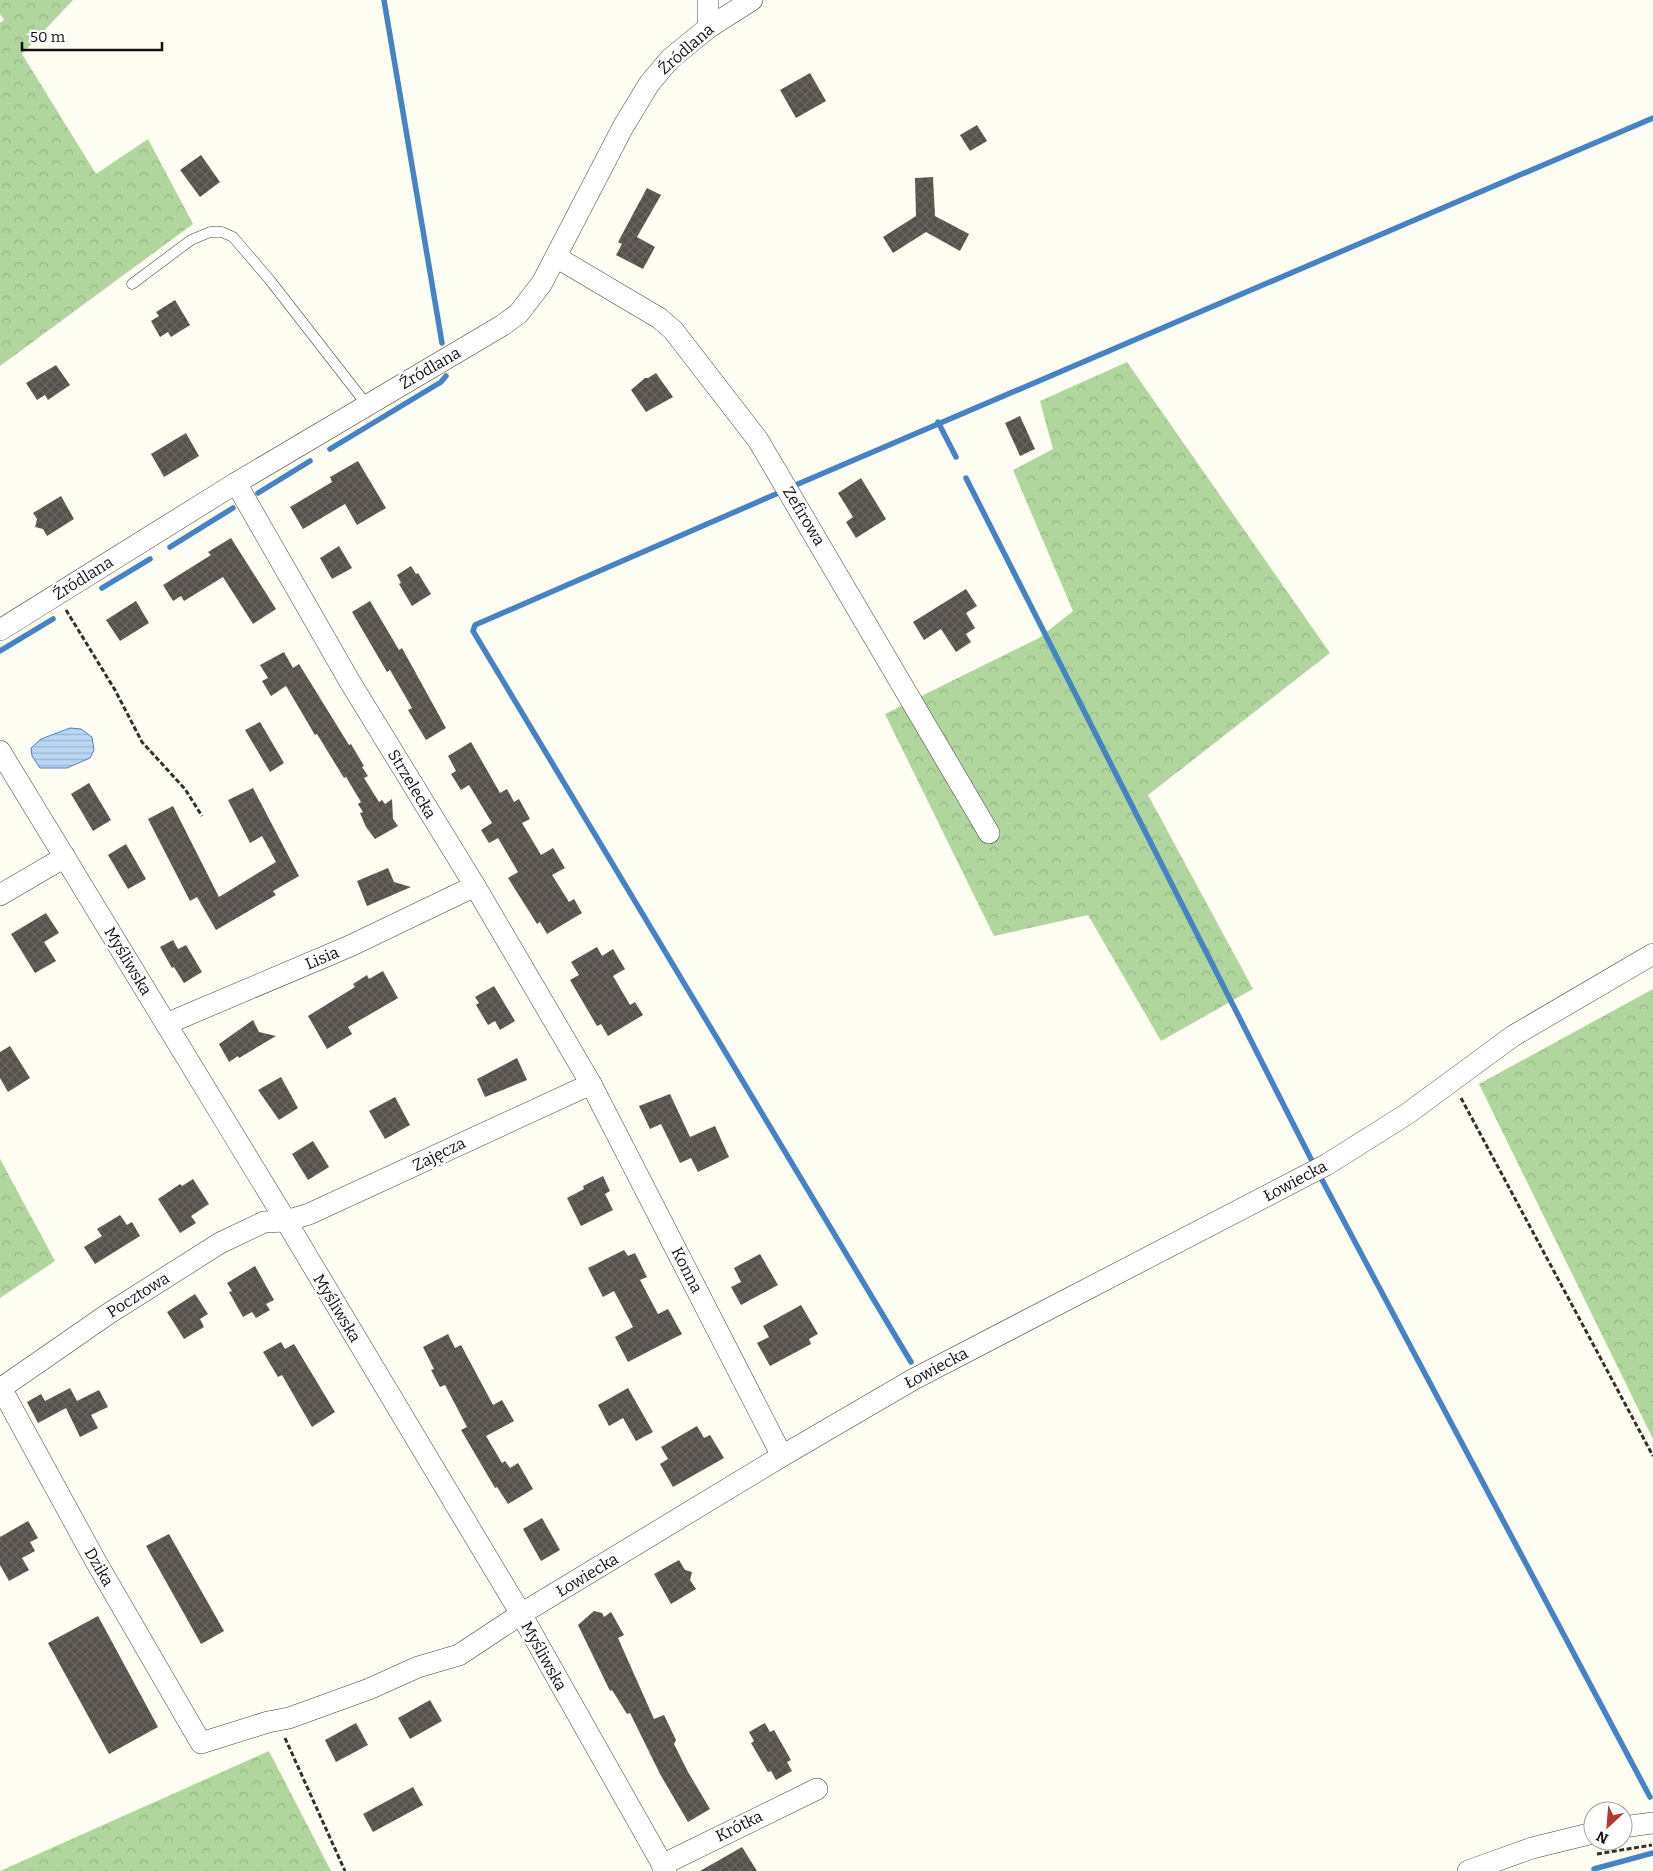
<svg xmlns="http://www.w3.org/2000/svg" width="1653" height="1871" font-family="Bitter,serif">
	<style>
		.forest { fill: url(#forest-crowns) }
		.water { fill: url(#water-rules); stroke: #4583c4 }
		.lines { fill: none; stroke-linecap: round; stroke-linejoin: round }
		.stream { stroke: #4583c4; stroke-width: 5.5 }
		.building { fill: url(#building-cross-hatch) }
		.lane-casing { stroke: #424242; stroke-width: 11 }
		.street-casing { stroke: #424242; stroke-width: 22 }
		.path { stroke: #313131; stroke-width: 3; stroke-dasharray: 5 2.5; stroke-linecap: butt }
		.lane { stroke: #fff; stroke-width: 10 }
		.street { stroke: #fff; stroke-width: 21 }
		.labels { text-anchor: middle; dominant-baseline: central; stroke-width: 5; stroke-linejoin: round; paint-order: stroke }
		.street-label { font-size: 16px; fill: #0f0f0f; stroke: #fff }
	</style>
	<defs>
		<pattern id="forest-crowns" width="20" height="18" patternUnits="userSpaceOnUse" patternTransform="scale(1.25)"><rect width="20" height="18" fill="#b0d69d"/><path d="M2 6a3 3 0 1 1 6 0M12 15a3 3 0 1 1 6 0" fill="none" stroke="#96b686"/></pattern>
		<pattern id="water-rules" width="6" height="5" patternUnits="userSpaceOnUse" patternTransform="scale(1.25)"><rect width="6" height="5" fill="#b9d6f2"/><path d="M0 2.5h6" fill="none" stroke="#9eb6ce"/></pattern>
		<pattern id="building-cross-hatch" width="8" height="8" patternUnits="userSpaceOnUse" patternTransform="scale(1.25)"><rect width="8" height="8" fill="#56514c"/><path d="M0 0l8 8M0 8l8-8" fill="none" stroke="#696561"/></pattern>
	</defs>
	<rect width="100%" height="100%" fill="#fefdf1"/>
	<g class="forest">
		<polygon points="0,0 73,0 22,54 96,174 148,139 193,224 0,366 0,23 4,20 0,14"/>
		<polygon points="1127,362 1330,653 1148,795 1253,989 1161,1041 1088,915 994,936 885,714 1039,638 1073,611 1013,470 1053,449 1040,401"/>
		<polygon points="1653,989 1653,1439 1479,1084"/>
		<polygon points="0,1159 55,1261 0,1298"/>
		<polygon points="269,1751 331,1871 0,1871"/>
	</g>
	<polygon class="water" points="70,728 81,729 92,737 94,750 90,758 67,768 40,768 32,756 31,748 41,739"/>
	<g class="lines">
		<g class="stream">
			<polyline points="384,0 442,343"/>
			<polyline points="938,422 956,457"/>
			<polyline points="330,449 441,382 446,376"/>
			<polyline points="966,478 1312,1161"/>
			<polyline points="798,484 1653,118"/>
			<polyline points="258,493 310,461"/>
			<polyline points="776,494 475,625 473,631 911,1362"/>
			<polyline points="170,547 233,508"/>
			<polyline points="102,588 150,559"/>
			<polyline points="0,651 53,619"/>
			<polyline points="1321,1178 1650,1797"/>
			<polyline points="1595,1871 1594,1869 1653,1853"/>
		</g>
	</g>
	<g class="building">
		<polygon points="810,73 826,101 796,118 780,90"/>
		<polygon points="977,125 987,141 970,151 960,135"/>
		<polygon points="201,155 220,182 200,197 180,170"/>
		<polygon points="933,177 935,216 969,234 960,251 926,232 893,253 883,237 916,216 915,178"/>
		<polygon points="647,188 661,195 637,237 655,247 643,269 616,255 622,244 618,242"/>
		<polygon points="175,300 190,325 171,337 168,332 160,337 151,321 159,316 156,312"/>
		<polygon points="56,365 70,385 48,400 45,395 37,400 26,383"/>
		<polygon points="656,373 673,397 646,412 631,390 645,378 648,378"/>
		<polygon points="1020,416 1035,449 1020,456 1005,423"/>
		<polygon points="186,433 199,456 164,477 151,454"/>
		<polygon points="358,461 386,508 357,525 345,504 303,529 290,507 332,482 330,477"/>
		<polygon points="861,478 886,519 856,538 846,522 853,517 838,493"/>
		<polygon points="61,496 74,519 47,536 43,529 35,527 37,519 33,513"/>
		<polygon points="231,538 276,609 253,624 223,577 184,601 181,596 173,601 163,585 211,555 208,552"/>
		<polygon points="339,546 352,568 332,579 320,558"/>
		<polygon points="411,566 416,574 418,573 431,594 412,606 399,584 401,583 397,575"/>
		<polygon points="966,589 977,606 966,613 975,628 966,634 971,642 956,652 941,629 924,640 913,622"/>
		<polygon points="136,601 149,623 120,641 106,620"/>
		<polygon points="370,601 399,650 402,648 446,728 426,740 408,710 412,708 390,670 387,672 352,612"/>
		<polygon points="284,652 293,668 299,664 349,745 351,744 364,766 362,767 368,776 364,778 379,802 382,800 385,804 392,799 393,819 398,826 375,839 366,827 360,813 363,812 358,804 361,802 346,777 344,778 317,734 315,735 286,686 271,696 262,681 268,678 260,665"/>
		<polygon points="260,722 284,763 270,772 245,730"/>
		<polygon points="471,742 500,793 507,789 514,802 519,799 530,819 522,823 541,855 553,848 565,868 552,875 569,902 574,899 582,913 547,934 540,922 537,924 508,878 518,872 498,838 489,843 481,830 492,823 469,785 461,790 451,774 456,771 448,756"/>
		<polygon points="89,783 111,820 93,831 71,794"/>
		<polygon points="253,788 299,876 273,891 276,895 216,930 197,897 190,901 148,819 173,806 219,897 276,862 262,836 250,843 228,800"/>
		<polygon points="126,844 146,879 128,889 108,855"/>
		<polygon points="388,868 394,882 411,887 367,906 357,881"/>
		<polygon points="46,913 59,933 44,942 56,961 35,973 11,934"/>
		<polygon points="173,940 178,949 186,945 202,972 184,983 174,967 172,968 160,947"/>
		<polygon points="597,947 602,956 613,949 625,969 613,976 630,1005 635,1002 643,1015 608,1036 601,1024 597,1026 570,980 579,975 571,962"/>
		<polygon points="383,971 398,998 348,1027 352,1034 327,1049 308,1016 355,987 353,984 367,975 369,979"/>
		<polygon points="494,986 515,1021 500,1030 495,1021 488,1025 476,1005 479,1003 475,997"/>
		<polygon points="253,1020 259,1032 276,1036 239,1058 238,1056 229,1062 219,1044"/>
		<polygon points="10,1046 30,1078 8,1092 0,1078 0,1052"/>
		<polygon points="517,1058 527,1080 485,1097 477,1079"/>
		<polygon points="281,1077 298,1108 279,1120 258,1090"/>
		<polygon points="670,1094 690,1137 715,1126 729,1157 698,1172 691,1158 680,1163 661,1124 650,1129 639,1106"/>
		<polygon points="395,1097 410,1125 385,1139 369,1111"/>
		<polygon points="313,1141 329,1167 308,1180 292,1154"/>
		<polygon points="603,1176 610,1191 605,1194 613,1210 581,1226 567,1198 584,1189 583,1186"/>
		<polygon points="193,1179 209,1204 191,1216 196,1223 180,1233 158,1199 180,1184 182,1186"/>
		<polygon points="120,1215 127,1225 132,1222 140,1236 95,1264 84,1247 102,1236 97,1229"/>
		<polygon points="624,1250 628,1256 635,1253 647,1277 640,1280 658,1314 668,1309 682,1334 628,1362 615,1337 633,1327 614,1291 603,1297 588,1268"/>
		<polygon points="760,1254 778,1285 741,1305 731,1287 741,1282 734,1268"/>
		<polygon points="255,1266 274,1300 266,1304 270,1310 256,1318 252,1312 243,1317 229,1292 232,1291 227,1283"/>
		<polygon points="195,1294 208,1314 200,1319 204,1327 184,1339 167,1312"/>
		<polygon points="801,1305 818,1334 809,1339 811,1344 770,1366 757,1343 769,1337 763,1326"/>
		<polygon points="448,1334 455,1348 461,1345 493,1405 502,1400 514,1421 486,1436 502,1463 505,1461 510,1468 518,1463 533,1489 508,1504 497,1487 495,1488 461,1430 467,1427 445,1385 440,1387 431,1370 434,1369 423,1347"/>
		<polygon points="281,1342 285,1349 294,1344 335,1412 312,1427 282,1375 278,1377 263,1352"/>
		<polygon points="70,1388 77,1401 99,1390 108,1407 91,1415 98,1428 80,1437 66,1408 38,1423 27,1402 41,1394 45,1401"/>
		<polygon points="628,1388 653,1432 636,1441 623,1418 609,1426 598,1405"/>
		<polygon points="697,1426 704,1438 710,1435 724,1458 673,1487 660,1464 668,1459 661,1447"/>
		<polygon points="542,1518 560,1550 541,1561 523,1529"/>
		<polygon points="28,1521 38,1538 30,1542 35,1551 22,1558 29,1570 9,1581 0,1565 0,1537"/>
		<polygon points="169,1534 224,1631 201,1644 146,1546"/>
		<polygon points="679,1560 685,1570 692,1572 690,1580 696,1589 671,1604 654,1574"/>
		<polygon points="594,1611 602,1613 604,1617 611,1612 624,1635 618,1638 654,1719 664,1715 676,1740 674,1744 688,1772 710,1809 688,1822 660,1774 630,1713 627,1714 612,1690 610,1691 578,1625"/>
		<polygon points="98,1616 158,1727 109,1754 48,1643"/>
		<polygon points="430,1700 442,1721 410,1739 398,1718"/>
		<polygon points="356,1723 368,1745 336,1762 325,1740"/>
		<polygon points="765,1723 770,1732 774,1730 791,1760 787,1762 792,1771 776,1780 771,1771 768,1772 751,1743 754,1741 749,1732"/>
		<polygon points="413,1787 423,1805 373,1832 363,1814"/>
		<polygon points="742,1847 757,1871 700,1871"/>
	</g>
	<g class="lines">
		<defs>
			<polyline id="lane" points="132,284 191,240 210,232 222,232 233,237 269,279 367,405"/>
			<g id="street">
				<polyline points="708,0 708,28"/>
				<polyline points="556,257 659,318 673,330 758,440 989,833"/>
				<polyline points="236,483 350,682 475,886 591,1084 782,1456"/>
				<polyline points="0,630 236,483 503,325 519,313 542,283 623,127 649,84 670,59 708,28 752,0"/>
				<polyline points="0,751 286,1221 521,1614 666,1871"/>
				<polyline points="0,895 65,857"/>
				<polyline points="166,1024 350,946 475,886"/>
				<polyline points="1,1388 95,1560 201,1743 268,1722 289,1718 369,1689 418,1667 459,1655 521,1614 782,1456 914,1379 1326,1165 1407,1114 1513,1036 1653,954"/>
				<polyline points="0,1389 108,1314 220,1243 264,1222 286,1221 309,1214 591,1084"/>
				<polyline points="1623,1827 1653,1823"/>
				<polyline points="662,1865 817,1789"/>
				<polyline points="1468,1871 1532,1848 1593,1833"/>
			</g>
		</defs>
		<use href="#lane" class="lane-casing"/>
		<use href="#street" class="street-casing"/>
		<g class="path">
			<polyline points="66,610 115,690 142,742 185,789 202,816"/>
			<polyline points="1461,1098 1653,1456"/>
			<polyline points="285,1738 345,1871"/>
			<polyline points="1597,1854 1652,1845"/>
		</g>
		<use href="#lane" class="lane"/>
		<use href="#street" class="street"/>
	</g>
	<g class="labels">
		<g class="street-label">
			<text transform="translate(686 49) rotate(-41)">Źródlana</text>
			<text transform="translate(430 368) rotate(-30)">Źródlana</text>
			<text transform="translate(804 516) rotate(59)">Zefirowa</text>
			<text transform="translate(83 578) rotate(-32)">Źródlana</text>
			<text transform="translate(412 784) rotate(59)">Strzelecka</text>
			<text transform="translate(322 958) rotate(-23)">Lisia</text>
			<text transform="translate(128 961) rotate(59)">Myśliwska</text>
			<text transform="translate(439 1154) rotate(-26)">Zajęcza</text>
			<text transform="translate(1295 1181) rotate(-28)">Łowiecka</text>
			<text transform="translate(687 1270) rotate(63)">Konna</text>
			<text transform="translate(138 1295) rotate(-32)">Pocztowa</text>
			<text transform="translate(337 1308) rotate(59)">Myśliwska</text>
			<text transform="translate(936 1368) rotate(-28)">Łowiecka</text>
			<text transform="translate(99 1567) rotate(60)">Dzika</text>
			<text transform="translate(587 1575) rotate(-31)">Łowiecka</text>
			<text transform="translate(544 1656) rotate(61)">Myśliwska</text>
			<text transform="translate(739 1826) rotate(-26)">Krótka</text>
		</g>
	</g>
	<g transform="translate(1608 1826) rotate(206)"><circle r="24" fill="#ffffff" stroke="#9f9f9f"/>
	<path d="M0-4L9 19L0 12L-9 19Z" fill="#b53830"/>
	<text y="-8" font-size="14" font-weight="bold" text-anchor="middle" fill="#0f0f0f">N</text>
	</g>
	<path d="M22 42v8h140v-8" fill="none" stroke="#0f0f0f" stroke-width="2.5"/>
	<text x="30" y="42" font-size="15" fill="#0f0f0f" stroke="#ffffff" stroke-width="4" paint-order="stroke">50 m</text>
</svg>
